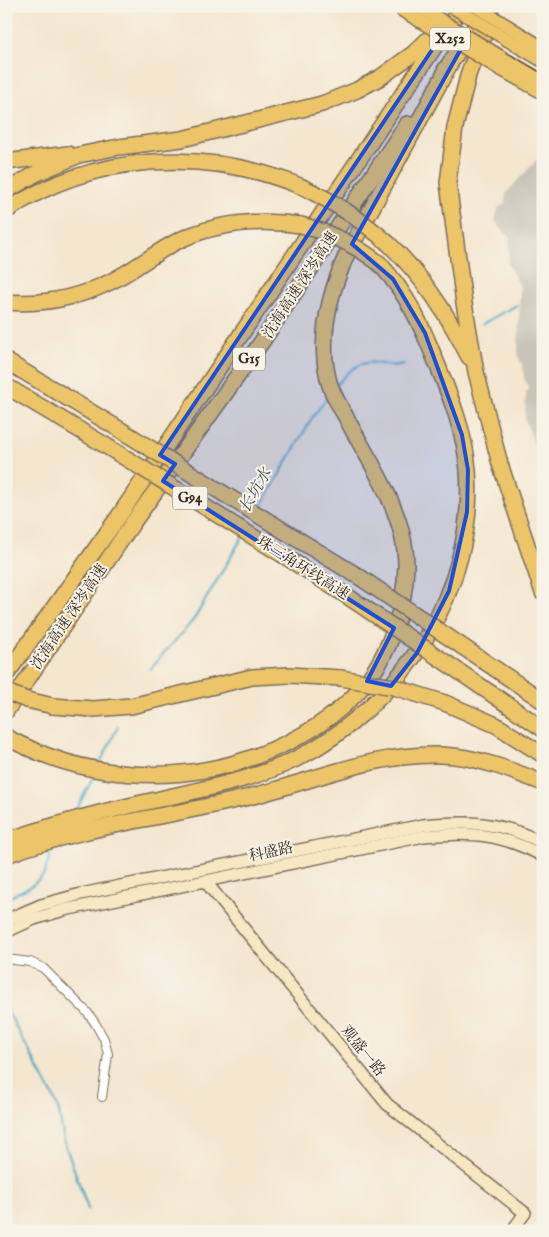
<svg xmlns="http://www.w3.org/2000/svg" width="549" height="1237" font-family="'IM FELL English','Noto Serif SC',serif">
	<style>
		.industrial { fill: #c8c4b8 }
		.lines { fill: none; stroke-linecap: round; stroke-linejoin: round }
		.stream { stroke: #46a7c5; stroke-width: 2.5 }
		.street-casing { stroke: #7c6c5c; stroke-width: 10 }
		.secondary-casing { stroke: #7c6c5c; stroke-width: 14 }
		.primary-casing { stroke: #7c6c5c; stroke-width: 15 }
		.highway-casing { stroke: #7c6c5c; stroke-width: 18 }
		.street { stroke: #fff; stroke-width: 8 }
		.secondary { stroke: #f7e8c3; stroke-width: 11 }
		.primary { stroke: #ecc569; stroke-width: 12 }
		.highway { stroke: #ecc569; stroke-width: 15 }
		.tram { stroke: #3b2a1e; stroke-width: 1 }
		.primary-bridge-casing { stroke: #7c6c5c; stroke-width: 15; stroke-linecap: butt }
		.highway-bridge-casing { stroke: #7c6c5c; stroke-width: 18; stroke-linecap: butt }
		.primary-bridge { stroke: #ecc569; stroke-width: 12 }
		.highway-bridge { stroke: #ecc569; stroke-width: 15 }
		.marked { fill: #1d4ed8; fill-opacity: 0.2; stroke: #1d4ed8; stroke-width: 4; stroke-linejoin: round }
		.labels { text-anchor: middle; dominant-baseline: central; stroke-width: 4; stroke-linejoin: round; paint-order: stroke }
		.shield { fill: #f7f3e8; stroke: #73665b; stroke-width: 1 }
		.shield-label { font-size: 14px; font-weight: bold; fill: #3b2a1e }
		.street-label { font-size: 15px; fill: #3b2a1e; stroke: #f7f3e8 }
		.water-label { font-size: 16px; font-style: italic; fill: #3f5658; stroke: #f7f3e8 }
	</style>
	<rect width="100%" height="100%" fill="#f7f3e8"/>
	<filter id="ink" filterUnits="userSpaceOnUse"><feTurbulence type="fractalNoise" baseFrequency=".02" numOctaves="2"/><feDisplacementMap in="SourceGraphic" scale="10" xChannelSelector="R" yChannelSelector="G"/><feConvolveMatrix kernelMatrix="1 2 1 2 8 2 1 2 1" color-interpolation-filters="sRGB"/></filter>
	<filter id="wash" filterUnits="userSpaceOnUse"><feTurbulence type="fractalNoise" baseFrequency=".0096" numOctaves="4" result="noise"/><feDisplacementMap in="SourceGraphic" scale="20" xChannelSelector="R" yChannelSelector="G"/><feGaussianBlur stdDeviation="1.12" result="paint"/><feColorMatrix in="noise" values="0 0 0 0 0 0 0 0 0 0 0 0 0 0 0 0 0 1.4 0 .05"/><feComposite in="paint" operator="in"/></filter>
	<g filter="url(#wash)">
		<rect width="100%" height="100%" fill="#f4e6cf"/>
		<polygon class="industrial" points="543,153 543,467 525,420 526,393 529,389 524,378 523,366 518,356 520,286 508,264 510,237 495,222 498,208 505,204 506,193"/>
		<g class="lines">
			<g class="stream">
				<polyline points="482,324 517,305"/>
				<path d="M335 387C345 374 358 360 376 363 386 365 393 367 404 364"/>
				<polyline points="259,510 312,418 329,395"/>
				<path d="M151 669C164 650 183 635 196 616L243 536"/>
				<polyline points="99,765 118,727"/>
				<polyline points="74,814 95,774"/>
				<polyline points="6,899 31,886 44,875 53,846"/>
				<polyline points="6,1008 54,1098 59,1112 64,1141 88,1209"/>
			</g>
		</g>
	</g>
	<g filter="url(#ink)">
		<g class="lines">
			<defs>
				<polyline id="street" points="6,959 30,962 43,968 87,1012 95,1023 104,1039 108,1054 102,1097"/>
				<g id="secondary">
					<polyline points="205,881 387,1104 525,1213 512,1231"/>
					<path d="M6 920 41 905 81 894 423 825C469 821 500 821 543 843"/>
					<path d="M6 932 34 919 64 910 424 836C471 832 500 833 543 856"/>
				</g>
				<g id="primary">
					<polyline points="522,35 543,48"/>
					<polyline points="516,45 543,61"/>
					<polyline points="506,60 543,81"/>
					<polyline points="500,69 543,93"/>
				</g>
				<g id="highway">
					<polyline points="492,16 469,72 455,127 448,183 464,303 476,372 500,464 543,593"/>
					<polyline points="445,70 490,6"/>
					<polyline points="6,162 68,154"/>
					<polyline points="6,191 37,173 79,155 119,147 182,139 322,104 357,90 381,77 414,53 438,30"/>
					<path d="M6 211C93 153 205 147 300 186"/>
					<path d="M389 244C425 279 446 312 469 357"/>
					<path d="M6 302C41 305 78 298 110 282 135 270 156 251 182 239 220 222 259 219 301 225"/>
					<polyline points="6,361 114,426"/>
					<polyline points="6,386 103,444"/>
					<polyline points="289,534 361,578"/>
					<polyline points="278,552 350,598"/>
					<polyline points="460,645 543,701"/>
					<polyline points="448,664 543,729"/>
					<polyline points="6,675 119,516 462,6"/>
					<polyline points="445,703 496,725 543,755"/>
					<polyline points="53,706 93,709 131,706 252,677 289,675 341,678"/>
					<polyline points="6,711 132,524 263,340 407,124"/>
					<path d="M6 737C83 779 172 786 254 757 295 742 335 719 364 685 390 654 405 607 406 566 406 544 399 520 390 500 378 471 360 445 346 417 339 405 331 392 328 378 318 336 330 292 347 254L451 62"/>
					<path d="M6 841C57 823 108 810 160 799 206 788 254 780 296 759 401 706 477 590 468 470 465 433 451 398 437 364 422 326 408 295 380 264"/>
					<path d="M6 855C84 826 168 817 249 797 314 781 372 753 441 755 475 756 511 770 543 783"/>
				</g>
			</defs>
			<use href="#street" class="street-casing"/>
			<use href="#secondary" class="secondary-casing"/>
			<use href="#primary" class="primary-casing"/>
			<use href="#highway" class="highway-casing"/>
			<use href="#street" class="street"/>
			<use href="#secondary" class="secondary"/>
			<use href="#primary" class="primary"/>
			<use href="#highway" class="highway"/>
			<polyline class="tram" points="430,6 543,74"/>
			<defs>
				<g id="primary-bridge">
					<polyline points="418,6 506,60"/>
					<polyline points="451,6 516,45"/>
					<polyline points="475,6 522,35"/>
					<polyline points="400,9 500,69"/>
				</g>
				<g id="highway-bridge">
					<path d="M300 186C333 201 362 220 389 244"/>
					<path d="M301 225C331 233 356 245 380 264"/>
					<polyline points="114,426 289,534"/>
					<polyline points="103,444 278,552"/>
					<polyline points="361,578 460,645"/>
					<polyline points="350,598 448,664"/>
					<polyline points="341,678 394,687 445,703"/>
					<polyline points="6,692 27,700 53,706"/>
				</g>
			</defs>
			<use href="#primary-bridge" class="primary-bridge-casing"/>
			<use href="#highway-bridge" class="highway-bridge-casing"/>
			<use href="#primary-bridge" class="primary-bridge"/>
			<use href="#highway-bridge" class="highway-bridge"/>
		</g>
	</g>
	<path class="marked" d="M442 35 462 47 352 244 393 279 425 333 462 435 468 470 467 512 449 591 417 653 391 686 367 681 394 628 163 481 175 464 160 455Z"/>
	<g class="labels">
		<g class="shield">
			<rect x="430" y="27.5" width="40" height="23" rx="4"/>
			<rect x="233" y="347.5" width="32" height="23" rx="4"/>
			<rect x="172.5" y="486.5" width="35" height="23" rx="4"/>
		</g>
		<g class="shield-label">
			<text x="450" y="39">X252</text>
			<text x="249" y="359">G15</text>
			<text x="190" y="498">G94</text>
		</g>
		<g class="street-label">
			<text transform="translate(300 285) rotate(-57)">沈海高速 深岑高速</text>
			<text transform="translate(303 568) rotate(32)">珠三角环线高速</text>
			<text transform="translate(69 617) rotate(-56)">沈海高速 深岑高速</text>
			<text transform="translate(271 852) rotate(-12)">科盛路</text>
			<text transform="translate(363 1051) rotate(51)">观盛一路</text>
		</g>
		<g class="water-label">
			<text transform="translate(256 491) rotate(-60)">长坑水</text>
		</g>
	</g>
	<rect width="549" height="1237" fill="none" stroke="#f7f3e8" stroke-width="25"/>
</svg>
